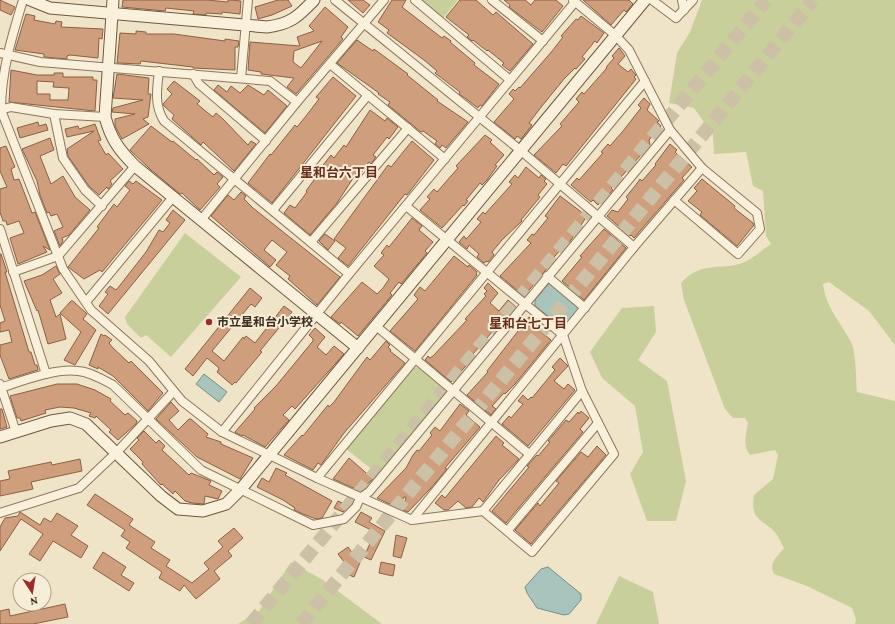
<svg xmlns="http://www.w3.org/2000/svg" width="895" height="624" font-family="'Crimson Pro','Noto Sans JP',serif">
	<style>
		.green { fill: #c9cf9b }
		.water { fill: #a9c4bc; stroke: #6f938a }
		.building { fill: #cf9f7d; stroke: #8d5f41; fill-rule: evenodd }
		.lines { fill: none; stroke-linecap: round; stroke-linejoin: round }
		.highway-tunnel { stroke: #ccc0a6; stroke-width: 14; stroke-dasharray: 14 7; stroke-linecap: butt }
		.street-casing { stroke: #8d765c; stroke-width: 10 }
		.secondary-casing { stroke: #6f573f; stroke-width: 13 }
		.street { stroke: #faf1dc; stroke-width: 8 }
		.secondary { stroke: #faf1dc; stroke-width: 11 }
		.poi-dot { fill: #9e2a2b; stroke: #f7eed8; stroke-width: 1.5 }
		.labels { text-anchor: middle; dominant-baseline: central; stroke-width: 4; stroke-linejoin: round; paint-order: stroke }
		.poi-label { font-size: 12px; font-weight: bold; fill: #3d2e20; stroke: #f7eed8; text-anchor: start }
		.neighbourhood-label { font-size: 13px; font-weight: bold; fill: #6b2e1e; stroke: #f7eed8 }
	</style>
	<rect width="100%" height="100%" fill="#f0e4c8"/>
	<g class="green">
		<polygon points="421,0 458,0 443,18"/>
		<path d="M702 0H895V345L869 311 829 282 823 284C826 308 840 321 851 342 856 350 856 381 857 392L895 401V624H855L856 619 852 608 807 586 774 574C768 563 777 557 784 548 781 543 778 535 774 531 759 518 750 518 754 495L773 479 778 455 775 450 750 455C742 445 746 435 748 423L745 418H733L725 409 684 300 681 283C700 262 715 270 739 264 749 262 762 250 771 244L766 236 763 191 753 186 746 152 714 154 713 135 694 108 669 103 677 53 690 32Z"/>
		<polygon points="185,233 241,277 171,357 146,335 141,338 127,324 125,317"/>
		<polygon points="654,306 656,332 638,360 667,381 686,481 676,521 647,521 630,474 643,452 635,406 602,378 590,352 622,308"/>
		<polygon points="419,367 445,389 446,394 378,474 346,449 412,368"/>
		<polygon points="291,562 323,580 382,624 238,624 259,611"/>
		<polygon points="619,576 653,592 659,624 596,624"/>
	</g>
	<g class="water">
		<polygon points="550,282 581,307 566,325 561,326 535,306 535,300"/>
		<polygon points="204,374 227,392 219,402 196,384"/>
		<polygon points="548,567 581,594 581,600 569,614 564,615 537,608 527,593 525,587 541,569"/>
	</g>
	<g class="building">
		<polygon points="0,0 15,7 11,15 0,10"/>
		<polygon points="123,0 207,0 228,2 228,0 231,0 241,1 240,14 222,12 222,14 206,13 206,15 193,14 194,11 166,8 165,11 122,7"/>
		<polygon points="278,0 288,0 292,6 272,15 258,19 255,7"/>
		<polygon points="348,0 363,0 370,5 363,13"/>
		<polygon points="392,0 406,0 402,7 442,38 444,36 451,41 450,42 475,63 474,65 499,84 482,106 480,105 478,108 465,98 459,94 460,92 435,73 437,71 424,60 387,33 389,30 378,22"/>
		<polygon points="460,0 476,0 493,15 496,12 533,44 510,71 502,65 504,63 488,50 487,51 473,40 472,41 467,37 469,35 446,17"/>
		<polygon points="504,0 525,0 531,5 535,0 556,0 563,6 542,32 509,7 510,5"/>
		<polygon points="583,0 629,0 633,4 626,12 624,10 611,25"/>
		<path d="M325 7 348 27 341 37 343 39 338 45 296 94 287 87 294 78 261 74V72L248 70 250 42 300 46 297 37 314 31 309 26ZM322 41 301 68 293 62 294 51Z"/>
		<polygon points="26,14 35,16 34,20 55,24 56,21 62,22 61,27 103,29 102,39 99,38 98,58 70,55 67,56 67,59 44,57 44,54 15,50"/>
		<polygon points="581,16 604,33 597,43 595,41 582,57 585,59 576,69 575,68 564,79 542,106 529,123 532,125 521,139 517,136 515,139 494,122 514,99 509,94 513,89 515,91 519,87 520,88 553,50 563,37 561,36 576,19 578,20"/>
		<polygon points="136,31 146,32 146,34 174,34 225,41 225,39 239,41 238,47 235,47 235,70 193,68 193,67 141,61 140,64 117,63 120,33 136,34"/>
		<polygon points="357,40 373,51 374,49 408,74 407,75 438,100 437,101 468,122 446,148 442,145 440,148 435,144 437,141 423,131 421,132 388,105 390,102 378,94 379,93 337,63"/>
		<polygon points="619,48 625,56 618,64 628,72 631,69 634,73 636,75 634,77 636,79 566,166 563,164 556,173 534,155 562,126 560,124 579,102 576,99 582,92 584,94 606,69 607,66 614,58 612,56"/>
		<path d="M11 70 37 75H54V73H63V77H93V80H97L95 111 9 102ZM37 81 54 82 53 87 69 88 68 100H50V94H37Z"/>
		<polygon points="117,74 149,78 148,94 151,94 148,117 143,119 149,124 122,139 115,126 115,119 135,114 112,112 113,108 143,100 113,98"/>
		<polygon points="333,77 356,96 272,203 248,183 270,154 271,155 295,125 297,127 306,116 319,99 316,97"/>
		<polygon points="174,81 200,101 197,104 213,117 216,113 222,118 248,145 251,141 256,144 234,171 203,142 201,145 172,119 174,115 164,106 163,104 172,94 167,89"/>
		<polygon points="218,85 227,92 231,86 240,93 248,85 264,95 268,90 287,106 265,133 214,90"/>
		<polygon points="644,98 650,104 647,110 659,121 657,122 661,126 649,140 650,145 611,188 613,190 606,198 605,197 598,205 593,200 591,202 571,185 577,178 579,180 603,153 601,152 608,144 610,146 623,131 641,108 638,105"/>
		<polygon points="370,110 385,121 387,118 398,127 389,139 387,137 373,155 376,157 371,164 369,162 360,174 357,172 337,203 310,235 284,213 290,205 295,208 307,192 306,191 314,180 311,177 319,168 320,169 331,155 334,158 344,145 346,147"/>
		<polygon points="38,122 39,126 46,124 48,130 20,138 17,128"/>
		<polygon points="95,124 101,140 98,141 106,155 108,153 123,169 110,181 112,184 108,189 107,187 99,195 89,186 68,156 67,149 94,131 67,137 65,129 78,126 79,129"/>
		<polygon points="151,126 172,142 173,141 196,160 197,159 214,175 217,172 223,177 217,184 220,187 200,210 182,193 180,194 150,169 130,150"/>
		<polygon points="485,135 492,140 490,142 504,155 495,165 497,166 487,180 482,185 480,183 466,200 468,201 464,206 463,205 442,228 420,210 430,199 427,197 434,189 437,192 458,168 456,166"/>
		<polygon points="50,138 54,150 40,156 51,184 63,176 75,197 90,210 69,235 62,238 63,241 60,246 54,231 63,227 57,214 51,216 49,212 47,213 40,195 37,181 22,149"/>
		<polygon points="412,141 434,160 407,195 405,194 348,266 338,258 346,248 334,239 388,165 391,167"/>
		<polygon points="670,144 677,150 675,152 678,155 692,167 682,178 684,180 634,238 631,235 630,236 607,216 612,210 618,212 628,199 626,197 635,186 640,179 642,181 656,165 655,164"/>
		<polygon points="6,146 15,167 11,169 14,180 19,179 32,213 35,212 50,250 43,246 47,252 18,264 10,238 24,233 19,221 7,225 6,221 3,221 0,212 0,189 7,187 0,171 0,148"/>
		<polygon points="526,167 539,178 541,175 546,179 544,181 547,184 538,195 540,197 521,220 522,221 502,240 492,252 494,255 488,262 487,261 484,263 477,257 479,254 469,245 467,249 459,242 464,236 466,239 469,236 481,222 477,219 483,212 485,214 512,184 509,182 515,175 518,178"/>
		<polygon points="702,179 735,206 734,208 753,223 754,225 737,246 700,215 702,212 688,201 697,191 694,188"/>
		<polygon points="129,181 133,184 136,181 162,200 102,272 100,270 84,279 68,267 99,228 97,227 114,204 117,207 130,190 125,186"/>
		<polygon points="241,192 246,196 244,199 253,208 340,277 317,305 288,279 290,276 276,265 287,252 272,240 264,250 276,260 270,267 211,216 228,195 234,200"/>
		<polygon points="560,196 584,214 582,216 585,219 569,243 564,249 562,248 548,264 550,265 524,296 500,276 531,243 527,240 532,234 534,235 548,218 545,216"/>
		<polygon points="173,210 185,220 108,314 99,306 108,294 105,292 110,286 116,290 121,284 146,252 159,230 163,232 170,223 166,220"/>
		<polygon points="412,218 422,226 419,230 433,242 425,251 427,253 401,284 399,282 390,293 392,295 358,336 341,322 340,324 331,317 362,282 377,294 383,288 389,279 374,266 384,255 381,253 387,245 389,247"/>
		<polygon points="604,229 626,248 584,300 562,281 582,257 580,256"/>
		<polygon points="325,234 335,241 328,250 319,241"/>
		<polygon points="0,254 1,254 7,272 5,272 29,352 31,352 35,365 37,365 38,370 9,379 0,355 0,345 12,342 9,330 0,332 0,323 5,321 0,305"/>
		<polygon points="454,256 468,267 469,265 477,272 476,274 477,275 415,351 390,331 418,299 414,295 420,287 425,291"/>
		<polygon points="56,266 60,274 53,279 62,293 50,300 56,317 60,314 66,339 48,344 38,310 37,311 24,281 42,275"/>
		<polygon points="488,283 498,293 490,303 499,311 508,300 516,307 503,321 500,319 491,330 493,331 473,354 475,356 451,382 425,360 428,356 430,358 433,356 467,320 465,319 486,296 484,294 487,291 484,288"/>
		<polygon points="250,288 262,298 255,307 251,304 212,351 224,361 243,337 244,339 246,336 255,343 284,306 292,312 260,351 262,352 236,383 235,382 232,385 217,372 219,369 218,367 207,358 193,376 185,369"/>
		<polygon points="71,301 73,301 87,314 83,319 96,330 75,365 64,360 81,332 60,313"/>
		<polygon points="529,317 538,324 535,327 551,340 515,384 505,394 504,393 492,406 496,409 491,415 467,395 488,372 487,371"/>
		<polygon points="315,328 325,337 317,347 326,355 334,346 344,354 295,409 292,406 283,415 289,420 265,447 243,435 242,436 236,433 235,432 255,409 254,408 276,386 313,341 313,339 309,335"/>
		<polygon points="101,334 104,336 105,335 112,340 109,343 112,347 129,363 131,361 163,393 148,411 113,376 98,367 98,369 89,365"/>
		<polygon points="386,341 390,345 388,347 391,350 390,351 405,363 344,433 321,465 318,463 313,470 284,455 302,435 303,436 328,405 329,407 334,402 367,357 370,360"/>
		<polygon points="560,358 568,366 554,381 564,389 568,384 575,390 528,446 502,424 509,416 511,418 523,404 518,401 523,395 528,400 531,397 532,398 555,370 552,367"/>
		<polygon points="57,384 77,384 95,390 111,399 110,401 125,415 128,413 137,421 136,424 118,440 109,432 111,430 96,416 95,418 89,416 91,413 74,408 60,407 45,410 46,413 21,421 20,418 17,418 10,396"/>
		<polygon points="171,402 179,411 169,420 178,430 189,419 191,419 208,434 206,437 221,442 221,444 253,458 240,479 197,457 156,419"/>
		<polygon points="460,404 469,411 466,415 480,427 445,468 447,469 430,489 408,512 403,510 406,497 404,497 398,508 377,498 406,468 413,455 417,450 419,451 432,435 430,433 435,427 440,431"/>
		<polygon points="0,409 2,409 7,427 0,429"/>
		<polygon points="581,411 589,418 580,429 583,432 506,523 492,511 529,467 527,466 537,455 538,456 550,442 548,441 566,420 569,422 578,412 579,414"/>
		<polygon points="144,431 156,443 159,440 165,446 162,450 189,475 191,473 211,481 209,485 222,491 218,499 205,496 204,504 192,503 185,501 175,491 173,494 162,484 161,485 142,464 143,462 130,449 139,440 137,438"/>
		<polygon points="496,436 504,443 502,445 519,459 499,480 483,502 479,498 472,507 466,508 458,501 448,510 444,510 435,503 442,495 445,498"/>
		<polygon points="597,446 606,455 531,544 515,530 538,503 540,506 559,483 556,481 581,452 588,457"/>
		<polygon points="349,458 373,479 360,491 333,479"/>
		<polygon points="80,459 82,471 31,482 33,489 0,496 0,481 10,479 8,471 51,462 52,465"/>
		<polygon points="276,468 287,473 285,475 332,501 322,518 316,519 303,514 294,510 295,508 283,500 257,487 262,478 269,482"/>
		<polygon points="95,494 133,519 129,525 155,542 151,548 170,560 166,566 192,583 209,569 204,563 223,547 218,541 234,528 243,538 228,551 232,556 214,571 220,579 196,599 184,585 180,591 159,578 162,572 126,548 130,542 121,536 125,530 87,505"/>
		<polygon points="338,501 349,506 343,512 334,508"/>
		<polygon points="20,512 40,525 44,518 51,522 57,513 78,526 71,535 88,546 81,558 53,541 40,561 29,554 43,534 21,519 0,551 0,527 5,518 18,516"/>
		<polygon points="361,512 372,518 369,522 385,531 371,560 364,557 375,532 355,522"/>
		<polygon points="396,535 407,538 401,558 393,556"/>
		<polygon points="348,547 356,558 361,560 354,577 344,573 347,566 338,554"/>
		<polygon points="103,552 126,567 121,575 134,583 129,591 93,568"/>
		<polygon points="381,562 395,565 393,576 379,573"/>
		<polygon points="65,604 68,617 33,624 0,624 0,611 9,609 10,616"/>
	</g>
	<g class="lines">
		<g class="highway-tunnel">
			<polyline points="251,624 766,0"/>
			<polyline points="301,624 813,0"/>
		</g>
		<defs>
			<g id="street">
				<path d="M23 0C12 36 1 72 1 110L63 269 91 310 149 361 182 401 222 432 317 478 412 520 483 511 532 552 614 454 582 391 563 335 406 206"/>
				<polyline points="335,0 520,150 634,247"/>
				<polyline points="415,0 510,80"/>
				<polyline points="492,0 543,41"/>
				<polyline points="573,0 615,35 629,50 670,130 702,168 757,213 760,229 738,254 674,200"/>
				<polyline points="652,0 676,18 693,0"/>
				<polyline points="682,0 684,10"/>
				<polyline points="0,53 40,62 270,81 297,102"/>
				<polyline points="330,64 445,159"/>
				<path d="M159 71C157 89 154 105 164 121L349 274"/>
				<polyline points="193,74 199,84 266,141"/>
				<polyline points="241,78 248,0"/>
				<polyline points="0,110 11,107 54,114 105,117"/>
				<polyline points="54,114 63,158 85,190 102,206"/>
				<polyline points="273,210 368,95"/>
				<polyline points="201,220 297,102 384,0"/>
				<polyline points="0,229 46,374"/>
				<polyline points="311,242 408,128"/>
				<polyline points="13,272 58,256 135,166"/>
				<polyline points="547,276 585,308"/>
				<polyline points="86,302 173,197"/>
				<polyline points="376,326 529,454"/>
				<polyline points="0,384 16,432"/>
				<path d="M0 388C22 381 55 368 78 371 90 372 102 379 113 385L201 470 313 525 344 519 356 507 360 498 369 492 670 130"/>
				<polyline points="222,432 349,274 575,2"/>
				<polyline points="317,478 645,81"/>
				<polyline points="483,511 582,391"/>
				<polyline points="0,513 79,488 117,452 173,392"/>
				<polyline points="412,520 634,247 702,168"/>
				<polyline points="508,530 598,423"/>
			</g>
			<g id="secondary">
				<path d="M30 0 50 8 267 27C290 24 298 17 314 0"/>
				<path d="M113 0 105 117C111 139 119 150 135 166L358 348"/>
				<polyline points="0,437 51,421 70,418 86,424 161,496 178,509 203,511 226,504 241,489 645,0"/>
			</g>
		</defs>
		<use href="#street" class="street-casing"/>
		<use href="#secondary" class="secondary-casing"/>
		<use href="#street" class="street"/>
		<use href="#secondary" class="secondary"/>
	</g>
	<circle class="poi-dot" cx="209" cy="322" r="4"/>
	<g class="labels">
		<g class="poi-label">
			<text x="217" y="322">市立星和台小学校</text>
		</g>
		<g class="neighbourhood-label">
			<text x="339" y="172">星和台六丁目</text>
			<text x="528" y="323">星和台七丁目</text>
		</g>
	</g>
	<g transform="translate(32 592) rotate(168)"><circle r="19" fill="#f7eed8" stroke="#ada18e"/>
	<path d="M0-3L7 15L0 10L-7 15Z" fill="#9e2a2b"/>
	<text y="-6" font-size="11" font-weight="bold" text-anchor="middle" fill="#3d2e20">N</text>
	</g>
</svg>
